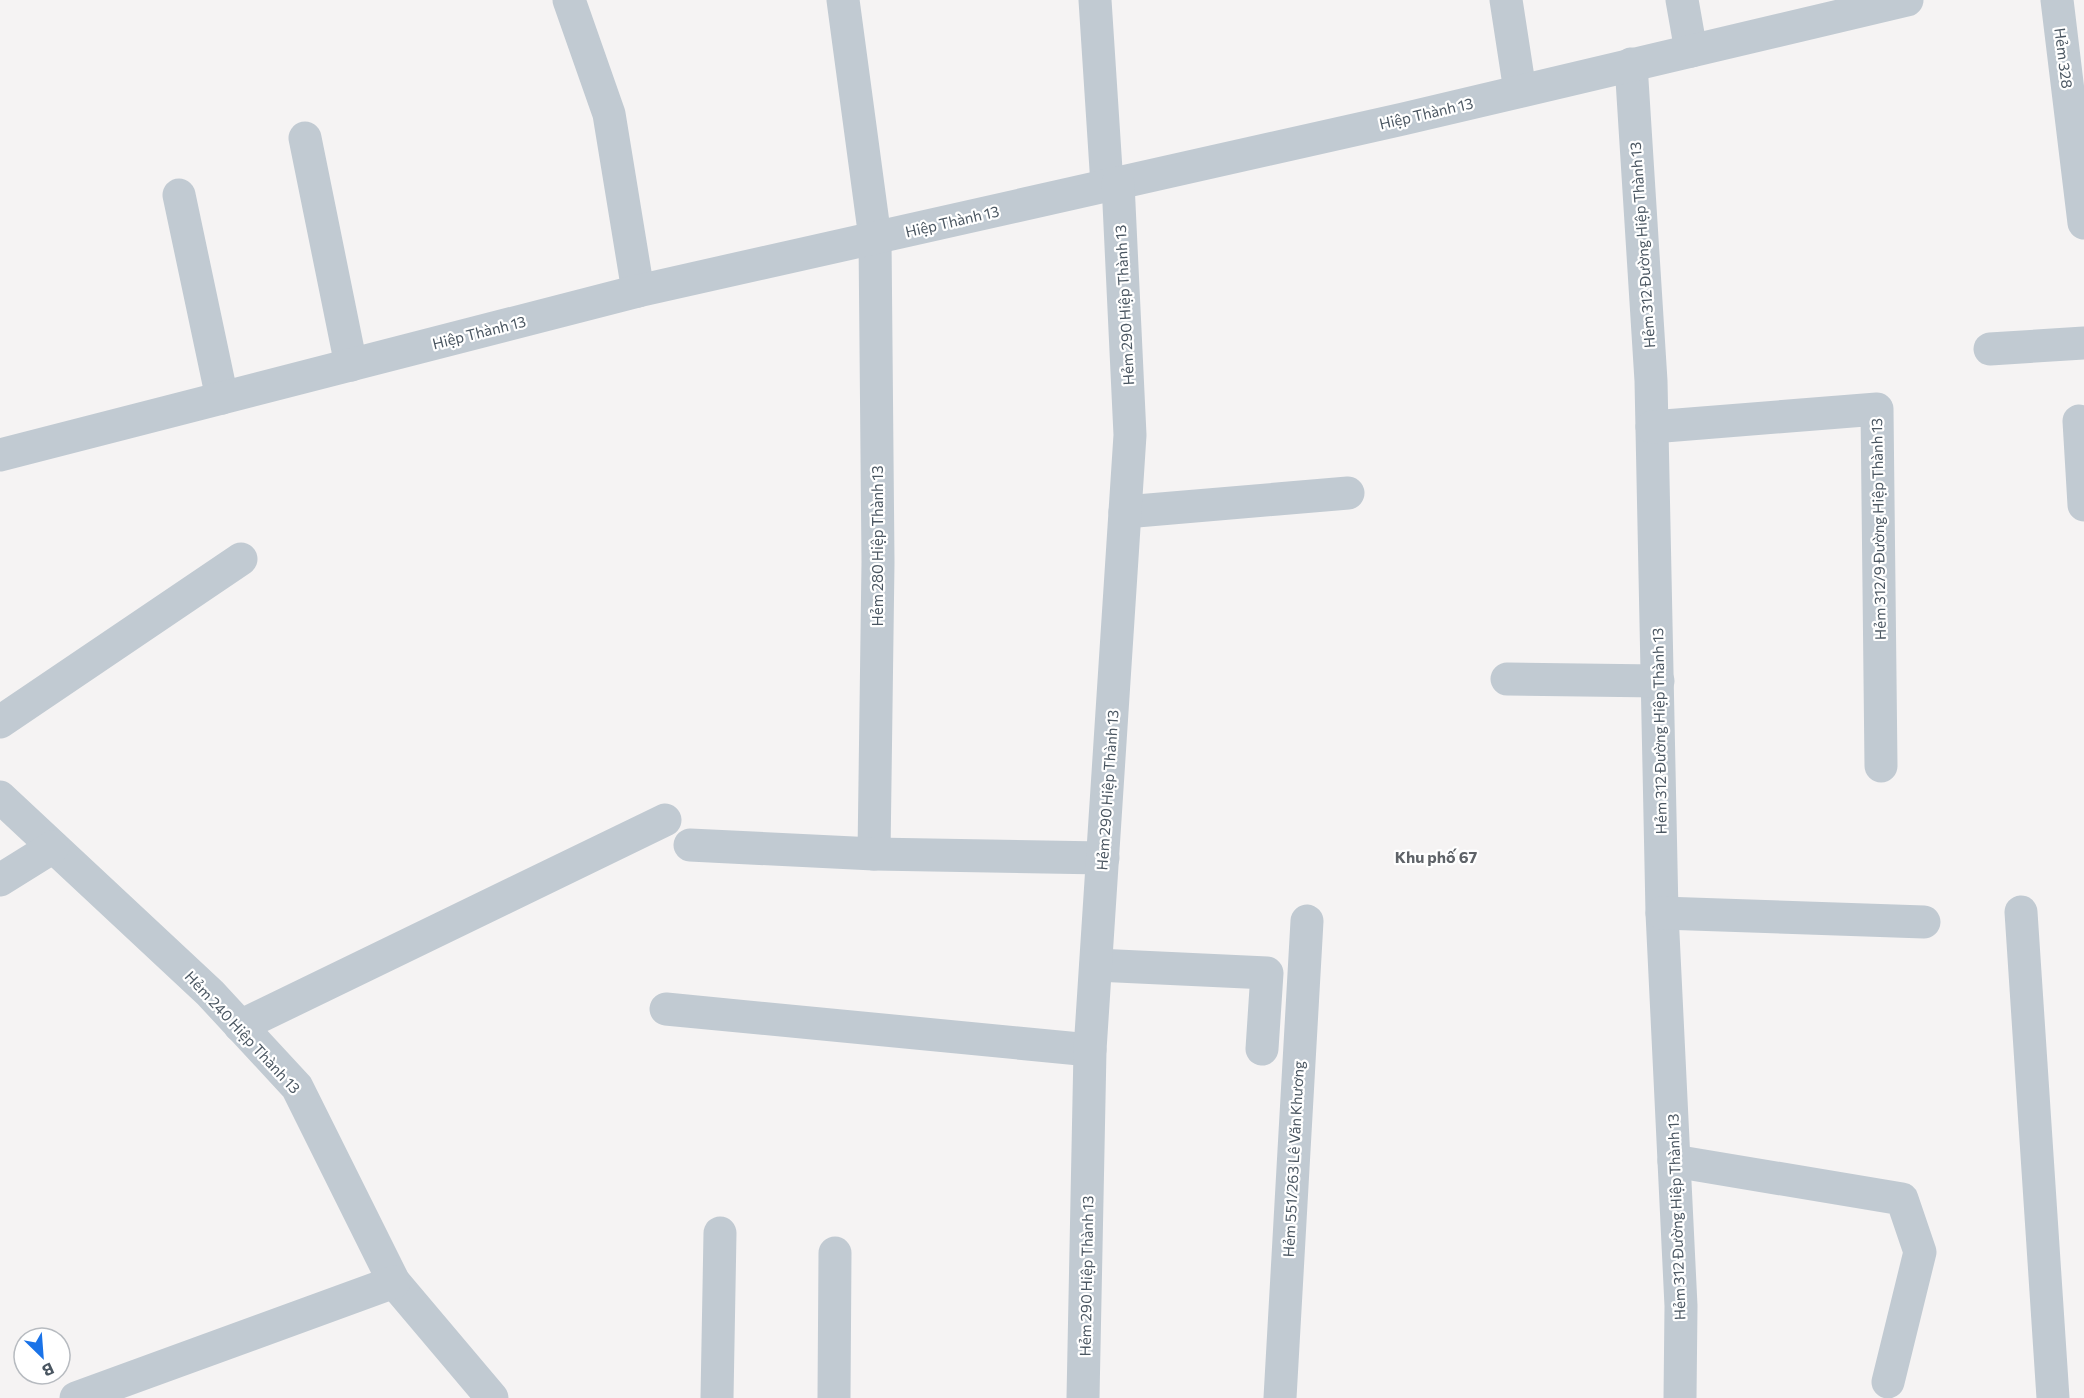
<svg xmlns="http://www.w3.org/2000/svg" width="2084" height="1398" font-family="Commissioner,sans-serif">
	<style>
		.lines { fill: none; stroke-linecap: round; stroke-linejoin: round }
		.minor { stroke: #c1cad2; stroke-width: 33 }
		.labels { text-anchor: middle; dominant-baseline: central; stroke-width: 4.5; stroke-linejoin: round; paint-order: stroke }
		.street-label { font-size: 15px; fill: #4a5661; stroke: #fff }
		.neighbourhood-label { font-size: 16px; font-weight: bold; fill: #5f6368; stroke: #fff }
	</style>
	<rect width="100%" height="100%" fill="#f5f3f3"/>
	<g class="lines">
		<g class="minor">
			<polyline points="569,0 609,114 638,291"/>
			<polyline points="843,0 875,238 878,562 874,854"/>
			<polyline points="1095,0 1107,185"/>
			<polyline points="1506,0 1520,91"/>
			<polyline points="1682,0 1691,51"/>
			<polyline points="2057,0 2084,223"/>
			<polyline points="1631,64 1651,381 1662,913 1681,1306 1680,1398"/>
			<polyline points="305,138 351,365"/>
			<polyline points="179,195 222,398"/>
			<polyline points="1990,349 2084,343"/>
			<polyline points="2079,421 2084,505"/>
			<polyline points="1652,427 1877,409 1881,766"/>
			<polyline points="0,455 638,291 1403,119 1907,0"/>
			<polyline points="1125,512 1348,493"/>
			<polyline points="1507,679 1658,681"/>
			<polyline points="0,722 241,559"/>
			<polyline points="0,797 210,993 297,1087 394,1282 492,1398"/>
			<polyline points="690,845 874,854 1103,858"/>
			<polyline points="0,880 53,847"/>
			<polyline points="2021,912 2053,1398"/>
			<polyline points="1662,913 1924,922"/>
			<polyline points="1096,965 1267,973 1262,1049"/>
			<polyline points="666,1009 1090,1050"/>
			<polyline points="240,1026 665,820"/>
			<polyline points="1674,1161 1902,1199 1920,1252 1888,1382"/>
			<polyline points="76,1398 394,1282"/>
			<polyline points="717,1398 720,1233"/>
			<polyline points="834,1398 835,1253"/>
			<polyline points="1083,1398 1090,1050 1130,435 1118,183"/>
			<polyline points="1280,1398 1307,921"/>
		</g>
	</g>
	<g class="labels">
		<g class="street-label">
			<text transform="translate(2064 58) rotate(83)">Hẻm 328</text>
			<text transform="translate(1426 113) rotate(-13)">Hiệp Thành 13</text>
			<text transform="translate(952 221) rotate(-13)">Hiệp Thành 13</text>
			<text transform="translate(1642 245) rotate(-94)">Hẻm 312 Đường Hiệp Thành 13</text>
			<text transform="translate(1124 305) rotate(-93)">Hẻm 290 Hiệp Thành 13</text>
			<text transform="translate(479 332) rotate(-14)">Hiệp Thành 13</text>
			<text transform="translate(1878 529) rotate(-91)">Hẻm 312/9 Đường Hiệp Thành 13</text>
			<text transform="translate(877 546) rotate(-90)">Hẻm 280 Hiệp Thành 13</text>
			<text transform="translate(1659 731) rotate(-91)">Hẻm 312 Đường Hiệp Thành 13</text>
			<text transform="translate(1107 790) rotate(-86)">Hẻm 290 Hiệp Thành 13</text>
			<text transform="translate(243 1032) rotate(47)">Hẻm 240 Hiệp Thành 13</text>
			<text transform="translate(1293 1159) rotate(-87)">Hẻm 551/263 Lê Văn Khương</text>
			<text transform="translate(1676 1217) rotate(-92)">Hẻm 312 Đường Hiệp Thành 13</text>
			<text transform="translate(1086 1276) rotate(-89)">Hẻm 290 Hiệp Thành 13</text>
		</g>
		<g class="neighbourhood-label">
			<text x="1436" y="856">Khu phố 67</text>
		</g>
	</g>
	<g transform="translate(42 1356) rotate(155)"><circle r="28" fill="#ffffff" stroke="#b7bbc0" stroke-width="1.5"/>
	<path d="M0-4.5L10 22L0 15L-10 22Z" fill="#1a73e8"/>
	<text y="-9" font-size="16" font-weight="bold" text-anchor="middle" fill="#4a5661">B</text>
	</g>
</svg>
